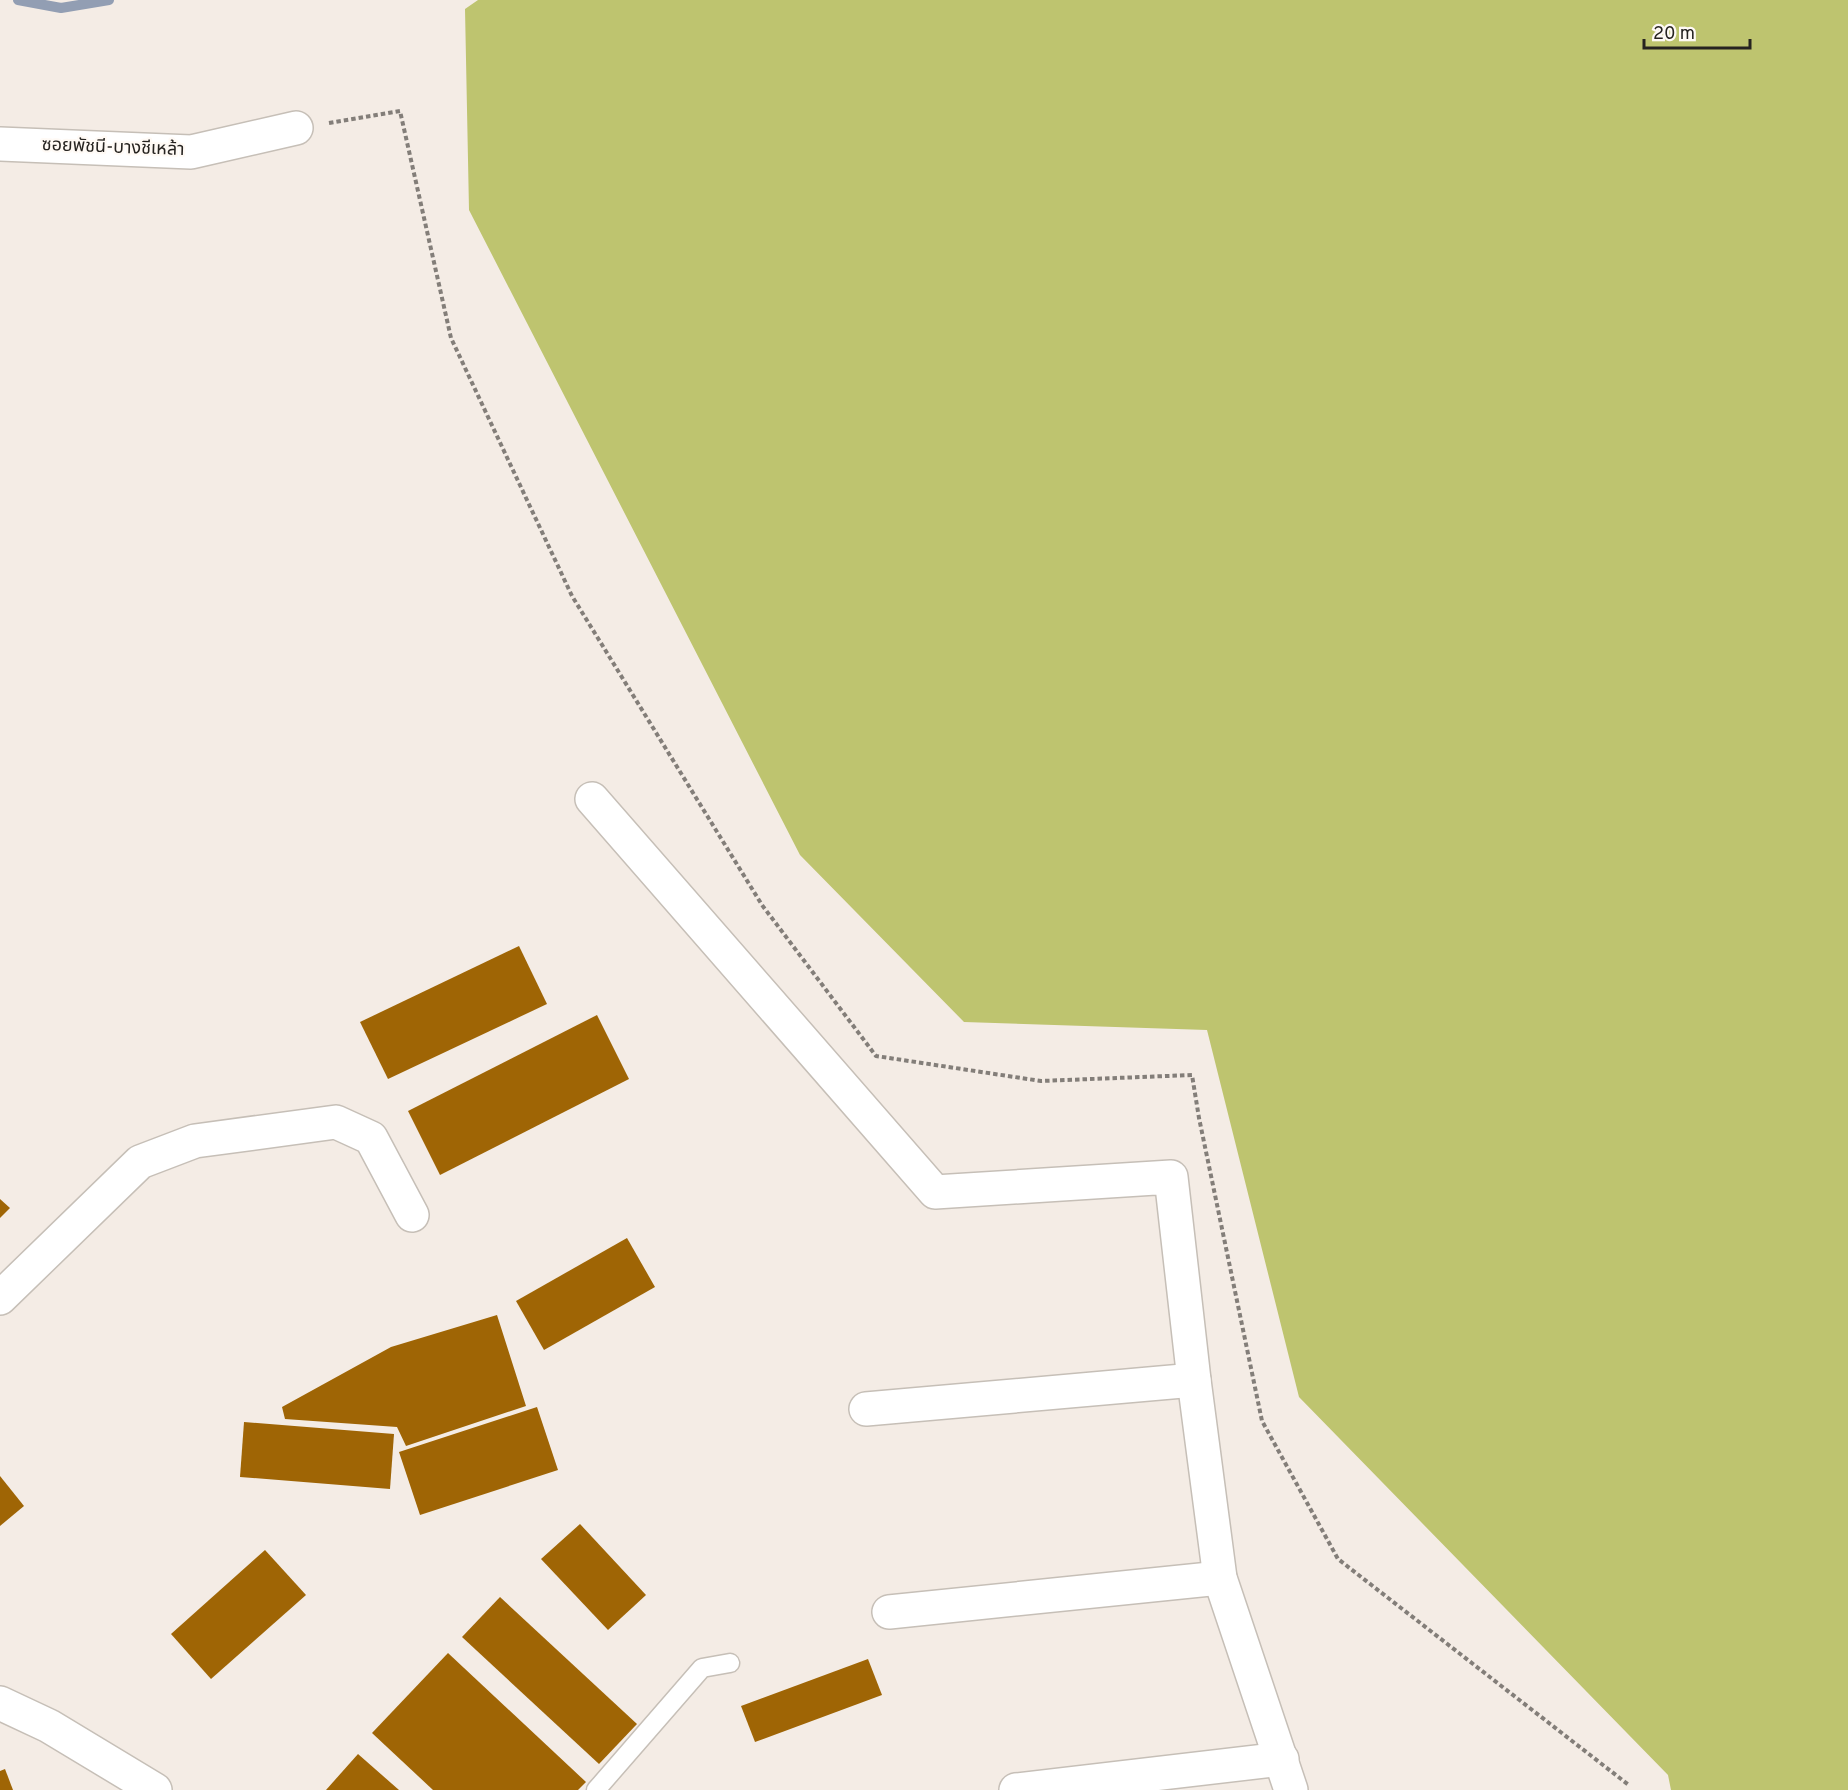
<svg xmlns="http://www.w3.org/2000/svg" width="1848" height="1790" font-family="Overpass,'Noto Sans Thai',sans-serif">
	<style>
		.green { fill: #bec46f }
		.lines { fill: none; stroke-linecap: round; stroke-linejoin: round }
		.stream { stroke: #929eb3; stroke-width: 10 }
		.building { fill: #9f6505 }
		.lane-casing { stroke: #c6bfb7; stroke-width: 21 }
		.street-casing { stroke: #c6bfb7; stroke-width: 36 }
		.secondary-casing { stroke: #c6bfb7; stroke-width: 36 }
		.path { stroke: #837e79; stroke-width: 4; stroke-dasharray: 4.5 3; stroke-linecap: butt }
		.lane { stroke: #fff; stroke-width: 18 }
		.street { stroke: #fff; stroke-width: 33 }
		.secondary { stroke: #fff; stroke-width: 33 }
		.labels { text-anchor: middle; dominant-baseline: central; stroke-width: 4.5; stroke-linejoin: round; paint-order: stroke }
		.street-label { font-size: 18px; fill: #262320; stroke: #fffaf5 }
	</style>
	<rect width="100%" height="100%" fill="#f4ece5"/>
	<polygon class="green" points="478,0 1848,0 1848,1790 1671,1790 1668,1775 1299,1397 1207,1030 964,1022 800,855 469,210 465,9"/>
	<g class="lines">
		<polyline class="stream" points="18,0 61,8 109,0"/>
	</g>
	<g class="building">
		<polygon points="519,946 547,1004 388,1079 360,1022"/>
		<polygon points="597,1015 629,1079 440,1175 408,1111"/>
		<polygon points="0,1199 10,1208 0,1218"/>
		<polygon points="627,1238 655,1287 544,1350 516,1301"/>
		<polygon points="497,1315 526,1406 406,1446 397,1427 285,1419 282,1407 391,1347"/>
		<polygon points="537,1407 558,1470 420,1515 399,1452"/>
		<polygon points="244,1422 394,1434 390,1489 240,1477"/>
		<polygon points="0,1476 24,1506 0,1526"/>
		<polygon points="580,1524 646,1595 608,1630 541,1559"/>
		<polygon points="265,1550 306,1595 211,1679 171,1634"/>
		<polygon points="500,1597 637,1724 599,1764 462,1637"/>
		<polygon points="448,1653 586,1782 578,1790 433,1790 372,1733"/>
		<polygon points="868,1659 882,1695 755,1742 741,1706"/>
		<polygon points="358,1754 399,1790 326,1790"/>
		<polygon points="5,1769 13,1790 0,1790 0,1771"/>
	</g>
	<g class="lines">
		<defs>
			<polyline id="lane" points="596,1790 702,1668 730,1663"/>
			<g id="street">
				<polyline points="0,144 191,152 296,128"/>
				<polyline points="592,799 935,1192 1171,1177 1194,1380 1220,1578 1291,1790"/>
				<polyline points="0,1298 140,1162 195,1141 336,1122 371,1138 412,1215"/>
				<polyline points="866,1409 1194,1380"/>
				<polyline points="889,1612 1220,1578"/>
				<polyline points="1016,1790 1282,1759"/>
			</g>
			<polyline id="secondary" points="0,1703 49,1726 155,1790"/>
		</defs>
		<use href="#lane" class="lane-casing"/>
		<use href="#street" class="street-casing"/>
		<use href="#secondary" class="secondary-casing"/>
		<polyline class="path" points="329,123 400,111 451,338 572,596 762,905 876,1056 1041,1081 1192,1075 1199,1118 1262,1421 1338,1559 1630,1786"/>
		<use href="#lane" class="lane"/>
		<use href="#street" class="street"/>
		<use href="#secondary" class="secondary"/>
	</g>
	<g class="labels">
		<g class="street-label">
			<text transform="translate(113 148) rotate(2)">ซอยพัชนี-บางชีเหล้า</text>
		</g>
	</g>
	<path d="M1644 39v9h106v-9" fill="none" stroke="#262320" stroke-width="3"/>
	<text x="1653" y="39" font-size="18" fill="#262320" stroke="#fffaf5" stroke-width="4.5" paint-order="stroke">20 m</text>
</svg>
